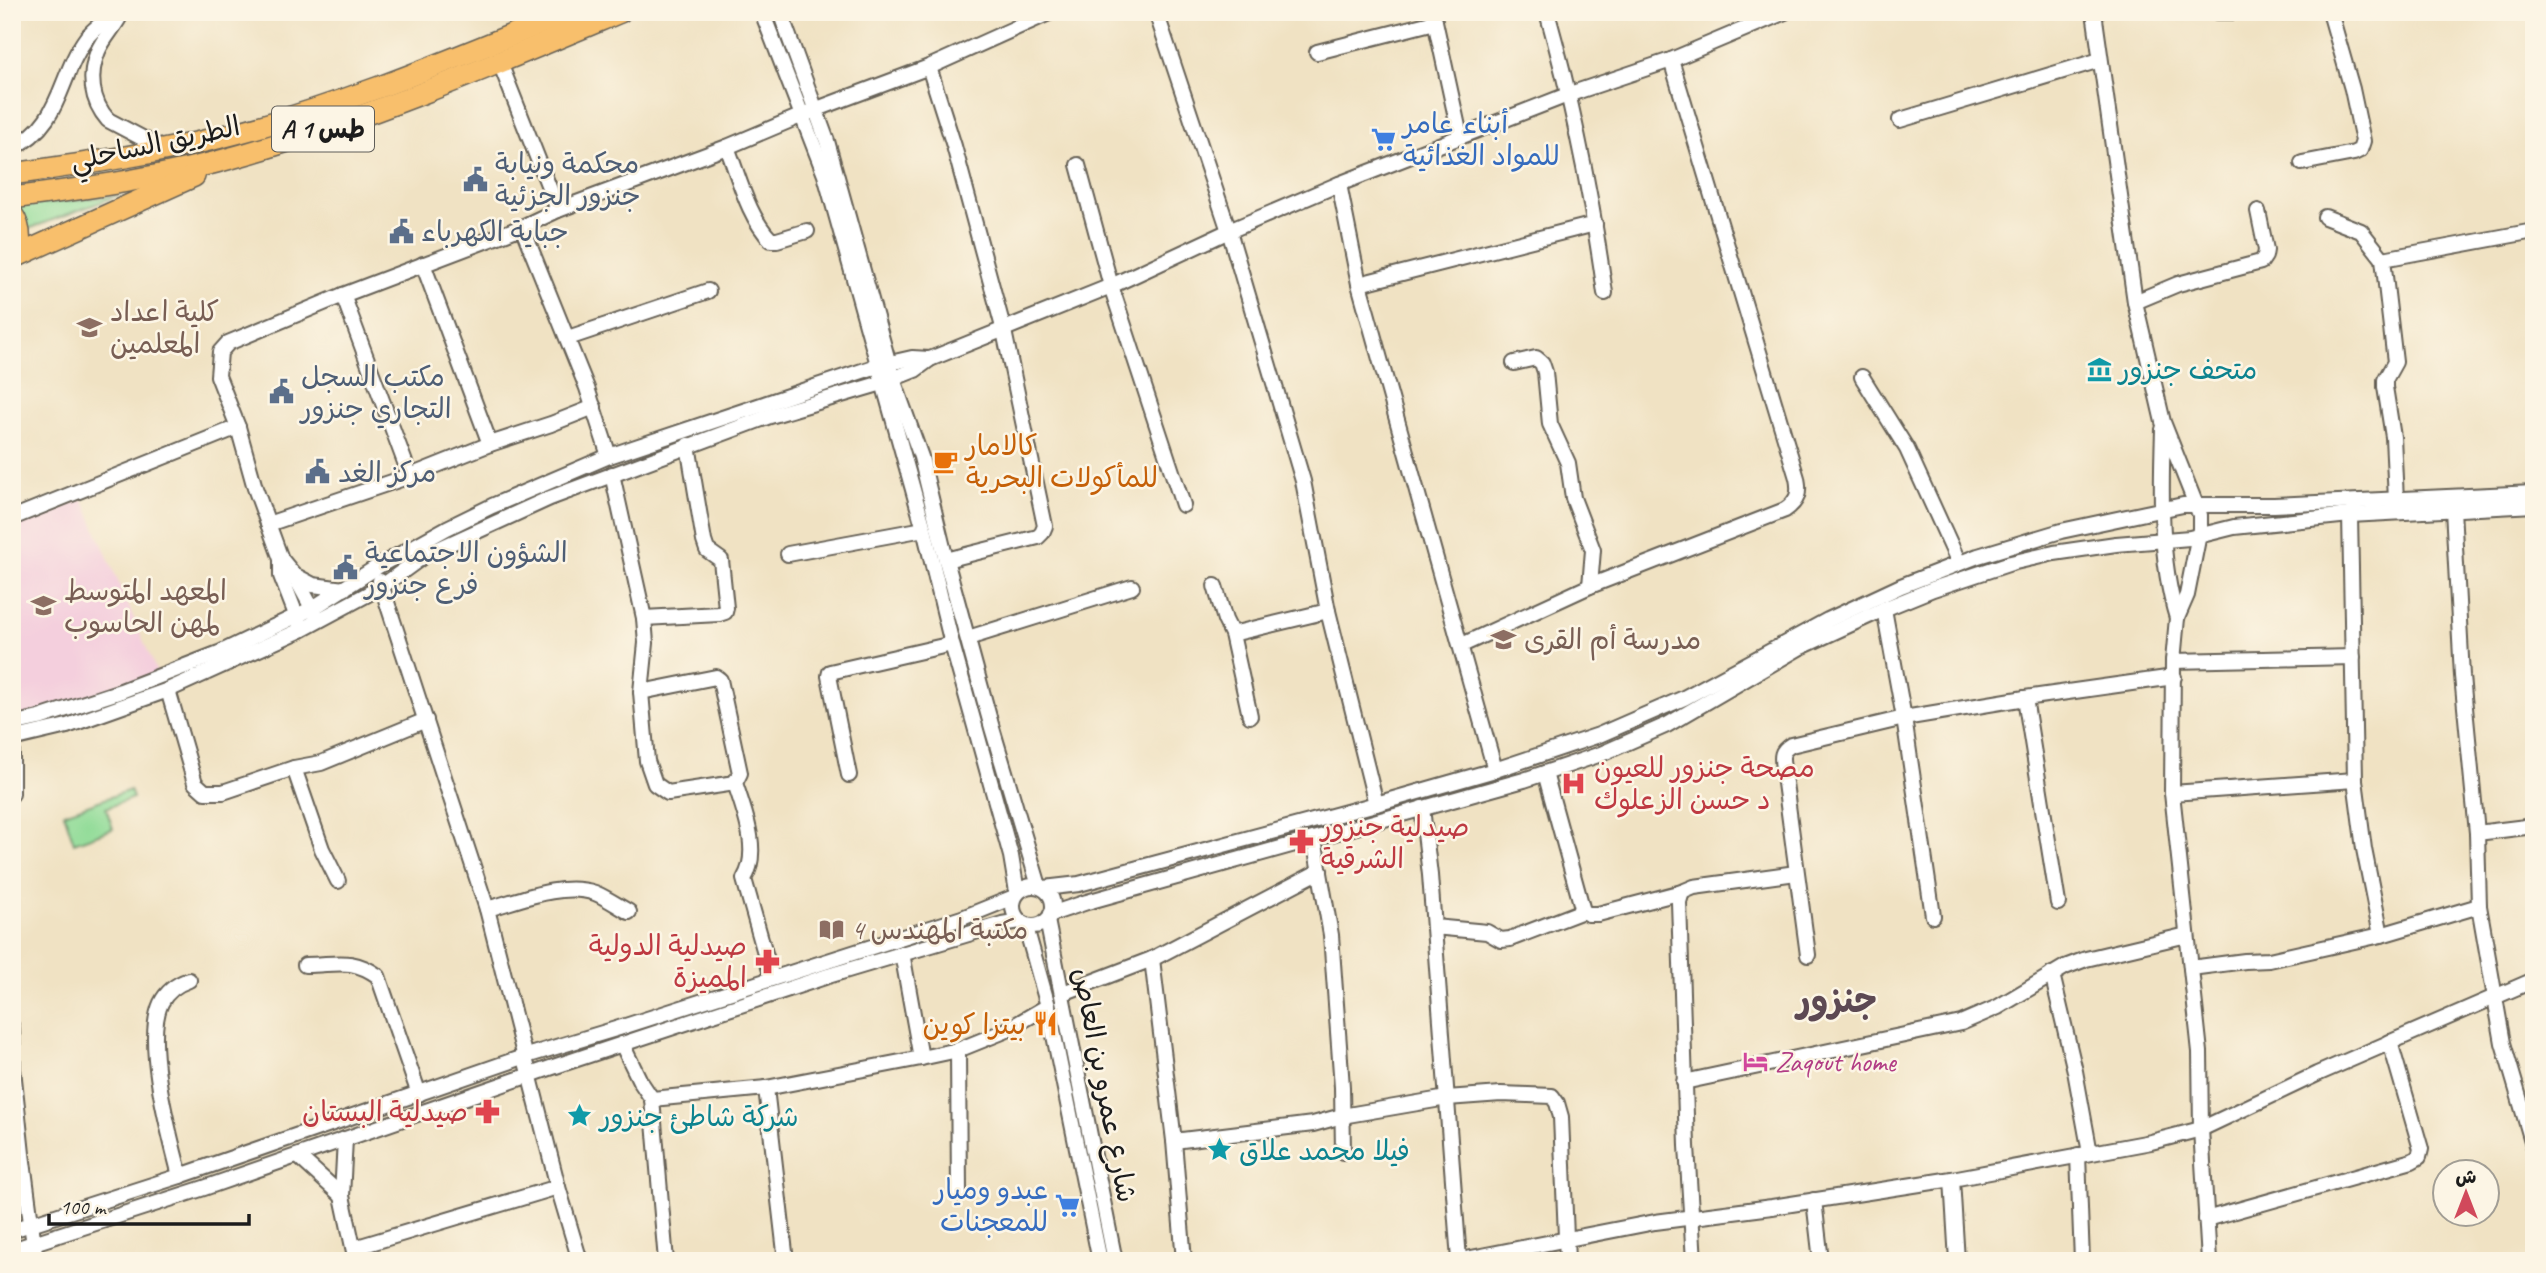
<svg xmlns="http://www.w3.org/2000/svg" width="2546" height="1273" font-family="Caveat,'Playpen Sans Arabic',sans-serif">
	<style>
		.built { fill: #f4cfdd }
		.green { fill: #90db97; stroke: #567c5a; stroke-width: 2 }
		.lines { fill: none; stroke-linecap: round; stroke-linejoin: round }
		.minor-casing { stroke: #666156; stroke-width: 18 }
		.highway-casing { stroke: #666156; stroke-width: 24 }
		.minor { stroke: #fff; stroke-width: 14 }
		.highway { stroke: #f8bf6c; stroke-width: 21 }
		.labels { text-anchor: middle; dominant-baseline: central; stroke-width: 5; stroke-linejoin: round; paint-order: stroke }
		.shield { fill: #fcf5e5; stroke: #5f5d58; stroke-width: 2 }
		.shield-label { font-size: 26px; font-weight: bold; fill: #1c1c1c }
		.shop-label { font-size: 28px; fill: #366cbe; stroke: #fcf5e5; text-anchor: start }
		.street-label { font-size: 28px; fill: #1c1c1c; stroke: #fcf5e5 }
		.service-label { font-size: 28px; fill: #4e5e75; stroke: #fcf5e5; text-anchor: start }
		.education-label { font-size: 28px; fill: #785e54; stroke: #fcf5e5; text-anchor: start }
		.culture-label { font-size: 28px; fill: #0d838f; stroke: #fcf5e5; text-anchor: start }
		.food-label { font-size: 28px; fill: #c56008; stroke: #fcf5e5; text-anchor: start }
		.health-label { font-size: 28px; fill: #be3a42; stroke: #fcf5e5; text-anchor: start }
		.hotel-label { font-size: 28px; fill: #b23c85; stroke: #fcf5e5; text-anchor: start }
		.district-label { font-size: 35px; font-weight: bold; fill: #5d4953; stroke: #fcf5e5 }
	</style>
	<rect width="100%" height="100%" fill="#fcf5e5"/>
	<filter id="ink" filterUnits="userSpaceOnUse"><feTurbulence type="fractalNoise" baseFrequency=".0143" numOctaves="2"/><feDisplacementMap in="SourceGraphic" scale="14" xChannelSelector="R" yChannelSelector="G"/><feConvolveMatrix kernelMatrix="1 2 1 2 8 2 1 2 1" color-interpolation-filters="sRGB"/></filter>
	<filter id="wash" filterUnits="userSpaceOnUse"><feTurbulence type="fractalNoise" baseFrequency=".00686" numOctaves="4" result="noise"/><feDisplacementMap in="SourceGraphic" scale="28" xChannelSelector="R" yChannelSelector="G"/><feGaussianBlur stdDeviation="1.57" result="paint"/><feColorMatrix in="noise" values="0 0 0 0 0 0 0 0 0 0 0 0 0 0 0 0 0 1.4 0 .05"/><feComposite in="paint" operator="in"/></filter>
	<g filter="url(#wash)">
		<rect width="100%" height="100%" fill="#f0e2c3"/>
		<polygon class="built" points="83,499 158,675 12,720 12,520"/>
		<g class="green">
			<polygon points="120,195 12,235 12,207"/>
			<polygon points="130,790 133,798 106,808 113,829 74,843 64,813"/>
		</g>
	</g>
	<g filter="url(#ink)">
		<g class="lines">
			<defs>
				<g id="minor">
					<path d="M122 12C116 26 104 37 98 51 88 75 91 101 108 120L163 149"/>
					<polyline points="762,12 825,175 924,529 952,644 1011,856 1017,892"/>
					<polyline points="780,12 827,141 893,379 921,457 946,560 992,728 1039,886"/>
					<polyline points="1156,12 1229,231 1303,481 1328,611 1376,804"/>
					<polyline points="1433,12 1460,136"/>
					<path d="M1547 12C1573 105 1592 198 1605 293"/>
					<polyline points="2094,12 2135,302 2163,422 2200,515 2200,529 2187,595 2177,618 2173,661 2172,793 2200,1052 2201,1129 2209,1261"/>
					<polyline points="2217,12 2237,12"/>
					<polyline points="1317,52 1435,22"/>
					<polyline points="500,63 558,210"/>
					<polyline points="929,67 954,146 1004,331 1045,526 1042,533 1038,537 946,560"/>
					<polyline points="1900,120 2100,60"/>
					<path d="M727 147C739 177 748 217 771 240H777L807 231"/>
					<path d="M12 148C63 124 58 76 87 37 95 28 106 19 116 12"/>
					<polyline points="2302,163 2354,153 2360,150 2363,141 2352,89 2330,12"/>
					<polyline points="1078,165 1111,286 1183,505"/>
					<polyline points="1339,184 1359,284 1495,770"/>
					<polyline points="2325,217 2361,231 2383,259 2395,362 2385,380 2385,387 2393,437 2396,500"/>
					<polyline points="522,227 587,388 609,456"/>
					<polyline points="2383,259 2534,231"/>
					<polyline points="423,264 490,444"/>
					<polyline points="1359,284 1595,224"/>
					<polyline points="343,295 410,476"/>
					<polyline points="2135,302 2178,284 2261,262 2265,256 2266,250 2258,211"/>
					<polyline points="568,338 708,291"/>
					<polyline points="1514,363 1536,358 1542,363 1545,372 1550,424 1568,463 1573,498 1593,550 1590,586"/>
					<polyline points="1862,377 1907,449 1959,563"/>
					<path d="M2163 429C2161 489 2159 560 2177 618"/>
					<polyline points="612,474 644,618 646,643 641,692 647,761 655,784 668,793 735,783"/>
					<polyline points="2453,509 2462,676 2477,833 2479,906 2503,1043 2534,1148"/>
					<polyline points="2350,515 2355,780 2364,849 2381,935"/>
					<polyline points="12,518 238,427"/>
					<polyline points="268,524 410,476 490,444 551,424 594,407"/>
					<polyline points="788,554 924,529"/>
					<polyline points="281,559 281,576 300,625"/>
					<polyline points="296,576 313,585 344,589"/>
					<polyline points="380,581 487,909 558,1187 580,1261"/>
					<polyline points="1215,586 1225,620 1232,634 1250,716"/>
					<polyline points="1884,609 1904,718 1933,916"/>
					<polyline points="644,618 719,614 725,612 726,608 721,560 707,550 704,541 688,445"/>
					<polyline points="318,619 294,575 281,559 255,488 238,427 218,376 220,352 228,343 343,295 522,227 558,210 727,147 817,109 929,67 1051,12"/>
					<polyline points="1232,634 1328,611"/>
					<polyline points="968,638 1132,587"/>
					<path d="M1462 645 1590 586 1785 510C1798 501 1800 493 1797 478L1671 60"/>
					<polyline points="2173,661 2353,657"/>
					<polyline points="168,690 195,783 205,792 223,792 294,768 321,763 426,720"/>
					<path d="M641 692 716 677 720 680 740 773 735 783C744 811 761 852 744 879L772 978"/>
					<polyline points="2025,698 2058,903"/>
					<polyline points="12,724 39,718 121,691 219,653 313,608 377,567 447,528 492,506 609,456 877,366 912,358 930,359"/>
					<polyline points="12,734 12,794"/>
					<polyline points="12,739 67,726 168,690 301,630 381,587 425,555 550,498 770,416 882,383 915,370 930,359 1111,286 1229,231 1339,184 1570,94 1671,60 1785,12"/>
					<polyline points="294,768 322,849 338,881"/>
					<polyline points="1545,773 1583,911 1588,914 1598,914 1682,892 1694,887 1796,873"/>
					<polyline points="849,775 829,676 830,672 952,644"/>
					<polyline points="2172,793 2355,780"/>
					<polyline points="1422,808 1430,875 1459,1260"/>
					<polyline points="2477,833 2534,826"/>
					<polyline points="1314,839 1331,935 1342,1087 1343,1152"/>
					<circle cx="1033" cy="906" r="20"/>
					<polyline points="1044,888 1079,884 1376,804 1495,770 1599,735 1684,698 1828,620 1901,586 1978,556 2061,531 2183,505 2274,505 2534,493"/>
					<polyline points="1682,892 1679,902 1687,1146 1694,1261"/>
					<path d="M487 909C520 900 561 882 595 893 607 898 618 906 629 912"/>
					<polyline points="1051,914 1087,902 1524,780 1601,754 1667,725 1799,648 1884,609 1933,589 2011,563 2054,553 2116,544 2190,538 2234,527 2350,515 2534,505"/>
					<polyline points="1047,920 1115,1261"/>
					<polyline points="1025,924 1048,1006 1100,1261"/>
					<polyline points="1434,927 1487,932 1501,940 1510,939 1583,911"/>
					<polyline points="902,953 921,1058"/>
					<path d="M1808 955 1783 768C1781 756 1781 751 1791 745L1904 718 2025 698 2174 677"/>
					<polyline points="1152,959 1174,1141 1184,1261"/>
					<path d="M305 965C336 965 351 957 378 976L419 1094"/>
					<polyline points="2191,968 2245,961 2269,960 2381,935 2479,906"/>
					<polyline points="2052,974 2075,1071 2090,1153"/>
					<polyline points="1063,993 1152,959 1320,871"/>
					<polyline points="12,1027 13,1069 22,1154 36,1261"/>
					<polyline points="622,1044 640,1081 652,1099 766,1088 921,1058 958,1050 1005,1031 1048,1006"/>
					<polyline points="958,1050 959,1194"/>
					<polyline points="1684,1082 1961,1023 1998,1007 2065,967 2086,959 2187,935"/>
					<polyline points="766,1088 786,1261"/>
					<polyline points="652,1099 666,1261"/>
					<polyline points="345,1139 342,1196 356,1261"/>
					<polyline points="1174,1141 1313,1124 1342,1116 1447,1098 1501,1094 1552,1096 1557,1103 1561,1117 1567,1261"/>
					<polyline points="2078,1155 2082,1261"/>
					<polyline points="298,1156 342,1196"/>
					<path d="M180 1176C170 1136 143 1041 161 1003 167 991 177 984 189 980"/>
					<polyline points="1952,1179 1957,1261"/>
					<polyline points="1814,1200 1821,1261"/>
					<polyline points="2206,1219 2412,1161 2419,1157 2421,1149 2390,1042"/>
					<polyline points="12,1230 180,1176 526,1056 619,1028 962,918 1014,897"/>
					<polyline points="354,1248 558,1187"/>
					<polyline points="12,1250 204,1188 550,1068 828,976 1002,924 1020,921"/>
					<polyline points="1456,1261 1655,1222 1772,1207 1952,1179 2151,1142 2201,1129 2317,1074 2534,980"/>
				</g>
				<g id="highway">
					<path d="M12 174C81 164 150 155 217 138 338 108 453 59 568 12"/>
					<path d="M12 198C90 188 167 177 242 155 372 117 496 64 620 12"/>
					<path d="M12 214C21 227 21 241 17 256"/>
					<polyline points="17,256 194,176"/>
				</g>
			</defs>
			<use href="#minor" class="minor-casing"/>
			<use href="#highway" class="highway-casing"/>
			<use href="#minor" class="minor"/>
			<use href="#highway" class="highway"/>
		</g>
	</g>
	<defs>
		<symbol id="supermarket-bare" viewBox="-9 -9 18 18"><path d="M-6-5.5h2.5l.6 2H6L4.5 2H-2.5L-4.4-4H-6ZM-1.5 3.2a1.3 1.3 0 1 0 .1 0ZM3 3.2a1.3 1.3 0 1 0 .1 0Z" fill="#3f7fe0" stroke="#fcf5e5" stroke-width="2.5" paint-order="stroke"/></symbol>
		<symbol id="civic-bare" viewBox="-9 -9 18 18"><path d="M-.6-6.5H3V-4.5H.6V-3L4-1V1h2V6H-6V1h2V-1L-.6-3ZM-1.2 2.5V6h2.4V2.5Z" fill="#5c6f8a" stroke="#fcf5e5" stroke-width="2.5" paint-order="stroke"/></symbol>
		<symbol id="university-bare" viewBox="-9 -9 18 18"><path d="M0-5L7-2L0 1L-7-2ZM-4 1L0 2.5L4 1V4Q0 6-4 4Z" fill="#8d6e63" stroke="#fcf5e5" stroke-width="2.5" paint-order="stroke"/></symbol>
		<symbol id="museum-bare" viewBox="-9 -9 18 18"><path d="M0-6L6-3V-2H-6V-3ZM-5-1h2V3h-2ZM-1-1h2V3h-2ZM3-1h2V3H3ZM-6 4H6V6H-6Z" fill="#0f9aa8" stroke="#fcf5e5" stroke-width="2.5" paint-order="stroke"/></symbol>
		<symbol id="cafe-bare" viewBox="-9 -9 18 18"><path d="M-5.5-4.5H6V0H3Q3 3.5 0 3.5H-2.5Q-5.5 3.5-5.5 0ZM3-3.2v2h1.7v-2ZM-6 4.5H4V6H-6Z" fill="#e8710a" stroke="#fcf5e5" stroke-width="2.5" paint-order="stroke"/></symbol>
		<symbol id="school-bare" viewBox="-9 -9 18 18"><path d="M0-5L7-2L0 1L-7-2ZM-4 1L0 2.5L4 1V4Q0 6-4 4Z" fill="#8d6e63" stroke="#fcf5e5" stroke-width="2.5" paint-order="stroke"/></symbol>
		<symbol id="hospital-bare" viewBox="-9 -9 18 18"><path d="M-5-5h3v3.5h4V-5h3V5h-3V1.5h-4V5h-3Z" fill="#e0444e" stroke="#fcf5e5" stroke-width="2.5" paint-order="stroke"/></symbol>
		<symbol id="pharmacy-bare" viewBox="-9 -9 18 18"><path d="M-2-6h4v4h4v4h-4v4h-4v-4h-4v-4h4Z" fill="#e0444e" stroke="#fcf5e5" stroke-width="2.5" paint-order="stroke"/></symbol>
		<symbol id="library-bare" viewBox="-9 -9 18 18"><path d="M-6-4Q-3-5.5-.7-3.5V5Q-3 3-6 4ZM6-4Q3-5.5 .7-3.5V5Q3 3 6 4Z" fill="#8d6e63" stroke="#fcf5e5" stroke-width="2.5" paint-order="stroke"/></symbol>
		<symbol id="restaurant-bare" viewBox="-9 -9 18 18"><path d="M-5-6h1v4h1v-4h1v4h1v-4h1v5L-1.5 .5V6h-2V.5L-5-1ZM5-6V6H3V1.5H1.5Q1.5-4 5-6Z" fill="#e8710a" stroke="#fcf5e5" stroke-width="2.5" paint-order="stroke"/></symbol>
		<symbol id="hotel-bare" viewBox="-9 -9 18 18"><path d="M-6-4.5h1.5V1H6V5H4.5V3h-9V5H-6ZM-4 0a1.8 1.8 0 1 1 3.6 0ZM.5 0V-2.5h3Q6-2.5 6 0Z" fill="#d1479c" stroke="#fcf5e5" stroke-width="2.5" paint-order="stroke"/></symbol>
		<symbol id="sight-bare" viewBox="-9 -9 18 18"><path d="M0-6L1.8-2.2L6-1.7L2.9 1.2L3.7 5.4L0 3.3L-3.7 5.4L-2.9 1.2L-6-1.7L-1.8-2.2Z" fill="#0f9aa8" stroke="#fcf5e5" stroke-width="2.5" paint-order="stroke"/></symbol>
	</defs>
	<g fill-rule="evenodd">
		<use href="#supermarket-bare" x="1366" y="122" width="35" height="35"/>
		<use href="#civic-bare" x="458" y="162" width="35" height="35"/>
		<use href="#civic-bare" x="384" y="214" width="35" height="35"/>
		<use href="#university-bare" x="72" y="310" width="35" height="35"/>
		<use href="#museum-bare" x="2082" y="352" width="35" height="35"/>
		<use href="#civic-bare" x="264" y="374" width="35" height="35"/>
		<use href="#cafe-bare" x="928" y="444" width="35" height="35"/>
		<use href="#civic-bare" x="300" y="454" width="35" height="35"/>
		<use href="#civic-bare" x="328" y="550" width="35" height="35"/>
		<use href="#university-bare" x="26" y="588" width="35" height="35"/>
		<use href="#school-bare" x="1486" y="622" width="35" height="35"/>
		<use href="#hospital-bare" x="1556" y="766" width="35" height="35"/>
		<use href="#pharmacy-bare" x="1284" y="824" width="35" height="35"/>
		<use href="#library-bare" x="814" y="912" width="35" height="35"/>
		<use href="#pharmacy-bare" x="750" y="944" width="35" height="35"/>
		<use href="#restaurant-bare" x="1028" y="1006" width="35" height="35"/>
		<use href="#hotel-bare" x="1738" y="1044" width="35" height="35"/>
		<use href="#pharmacy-bare" x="470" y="1094" width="35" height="35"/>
		<use href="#sight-bare" x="562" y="1098" width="35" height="35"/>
		<use href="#sight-bare" x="1202" y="1132" width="35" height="35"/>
		<use href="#supermarket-bare" x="1050" y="1188" width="35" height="35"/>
	</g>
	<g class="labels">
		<rect class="shield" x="272" y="106.5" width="102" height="45" rx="5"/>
		<g class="shield-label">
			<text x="323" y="129">A 1 طس</text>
		</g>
		<g class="shop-label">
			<text x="1403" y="123">أبناء عامر<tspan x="1403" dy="32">للمواد الغذائية</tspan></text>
			<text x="1048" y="1189" text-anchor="end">عبدو وميار<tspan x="1048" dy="32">للمعجنات</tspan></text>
		</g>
		<g class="street-label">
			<text transform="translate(155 143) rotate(-12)">الطريق الساحلي</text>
			<text transform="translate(1105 1085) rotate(79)">شارع عمرو بن العاص</text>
		</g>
		<g class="service-label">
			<text x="495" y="163">محكمة ونيابة<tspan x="495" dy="32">جنزور الجزئية</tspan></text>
			<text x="421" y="231">جباية الكهرباء</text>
			<text x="301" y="376">مكتب السجل<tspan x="301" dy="32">التجاري جنزور</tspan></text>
			<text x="338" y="472">مركز الغد</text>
			<text x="365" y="552">الشؤون الاجتماعية<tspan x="365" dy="32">فرع جنزور</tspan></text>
		</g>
		<g class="education-label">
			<text x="110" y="311">كلية اعداد<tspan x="110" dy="32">المعلمين</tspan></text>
			<text x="64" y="590">المعهد المتوسط<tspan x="64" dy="32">لمهن الحاسوب</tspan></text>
			<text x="1524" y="639">مدرسة أم القرى</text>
			<text x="851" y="929">مكتبة المهندس 4</text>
		</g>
		<g class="culture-label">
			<text x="2119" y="369">متحف جنزور</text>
			<text x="600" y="1116">شركة شاطئ جنزور</text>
			<text x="1239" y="1150">فيلا محمد علاق</text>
		</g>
		<g class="food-label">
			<text x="966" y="445">كالامار<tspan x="966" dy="32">للمأكولات البحرية</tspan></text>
			<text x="1026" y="1024" text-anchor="end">بيتزا كوين</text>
		</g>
		<g class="health-label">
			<text x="1594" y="767">مصحة جنزور للعيون<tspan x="1594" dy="32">د حسن الزعلوك</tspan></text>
			<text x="1321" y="826">صيدلية جنزور<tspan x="1321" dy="32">الشرقية</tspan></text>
			<text x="747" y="945" text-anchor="end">صيدلية الدولية<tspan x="747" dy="32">المميزة</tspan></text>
			<text x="468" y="1111" text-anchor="end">صيدلية البستان</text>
		</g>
		<g class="hotel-label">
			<text x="1775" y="1061">Zaqout home</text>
		</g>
		<g class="district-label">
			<text x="1837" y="1000">جنزور</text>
		</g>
	</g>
	<rect width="2546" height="1273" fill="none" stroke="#fcf5e5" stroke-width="42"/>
	<g transform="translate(2466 1193)"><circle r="33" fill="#fcf5e5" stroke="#a29e95" stroke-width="2"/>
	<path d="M0-5L12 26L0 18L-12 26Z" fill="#d1495b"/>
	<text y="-10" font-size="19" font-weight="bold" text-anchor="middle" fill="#1c1c1c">ش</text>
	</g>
	<path d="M49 1214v10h200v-10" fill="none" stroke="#1c1c1c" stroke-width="3.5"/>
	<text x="60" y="1214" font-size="21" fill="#1c1c1c" stroke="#fcf5e5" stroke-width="5" paint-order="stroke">100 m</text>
</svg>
